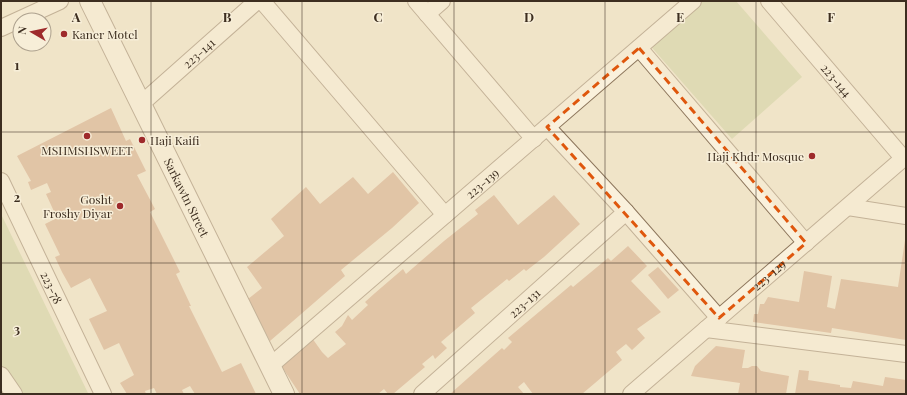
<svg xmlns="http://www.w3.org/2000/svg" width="907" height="395" font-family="'Playfair Display',serif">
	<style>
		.green { fill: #c9cf9b }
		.building { fill: #cf9f7d }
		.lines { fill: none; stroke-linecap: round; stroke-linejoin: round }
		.minor-casing { stroke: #8d765c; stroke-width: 18 }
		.tertiary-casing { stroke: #8d765c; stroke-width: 22 }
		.minor { stroke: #faf1dc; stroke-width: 16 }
		.tertiary { stroke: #faf1dc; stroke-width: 20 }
		.marked { fill: none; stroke: #df570d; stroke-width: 3; stroke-dasharray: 8 5; stroke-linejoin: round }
		.grid { fill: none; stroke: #3d2e20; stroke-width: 1; stroke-opacity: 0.55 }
		.poi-dot { fill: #9e2a2b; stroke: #f7eed8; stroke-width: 1.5 }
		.labels { text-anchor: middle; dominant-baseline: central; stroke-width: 3; stroke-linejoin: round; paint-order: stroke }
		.poi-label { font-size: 12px; fill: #3d2e20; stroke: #f7eed8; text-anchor: start }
		.street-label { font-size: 12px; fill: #3d2e20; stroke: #f7eed8 }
		.grid-label { font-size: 13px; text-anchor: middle; font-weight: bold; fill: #3d2e20; stroke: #f7eed8; stroke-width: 3; stroke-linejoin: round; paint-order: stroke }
	</style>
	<rect width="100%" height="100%" fill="#f0e4c8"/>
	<g class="green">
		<polygon points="693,1 736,1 802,77 732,139 647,42"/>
		<polygon points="1,214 88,393 72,394 18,394 1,369"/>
	</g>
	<g class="building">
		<polygon points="111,108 126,141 130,139 146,171 137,175 155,209 150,212 180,272 176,274 191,306 189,306 222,372 241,363 256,394 195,394 190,386 182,390 184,394 157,394 154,388 145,391 146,394 127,394 120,383 134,375 119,343 104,350 89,319 107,311 90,278 71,288 62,272 55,257 60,255 45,224 57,218 46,194 51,192 47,183 31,190 28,182 31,181 17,156"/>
		<polygon points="393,172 419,203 392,228 341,270 345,276 270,341 248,299 262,288 247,267 284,236 271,219 306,187 320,204 353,177 368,194"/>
		<polygon points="494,195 518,225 554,195 580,224 544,257 526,271 524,269 509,281 507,279 471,308 475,313 441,342 447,348 435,359 433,355 422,364 425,367 393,394 388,394 384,389 378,394 300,394 280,364 312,338 322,352 328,358 346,344 335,332 342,326 348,315 352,320 368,305 365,302 375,293 403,269 406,274 444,241 478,214 475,210"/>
		<polygon points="905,240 906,240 906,340 832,328 831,333 753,322 754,314 758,314 760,304 764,304 768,297 799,302 804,271 832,276 827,307 835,309 841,279 898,287"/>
		<polygon points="628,246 647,266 631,281 661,312 637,329 645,338 632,350 626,344 616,352 622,360 595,383 582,394 533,394 524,382 518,387 524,394 450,394 502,348 504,350 512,342 508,338 571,285 573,287 608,258 611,261"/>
		<polygon points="658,267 679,290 668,299 648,275"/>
		<polygon points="716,346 745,350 742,368 748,368 752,366 757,366 761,371 789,376 786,394 738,394 740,383 691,376 695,366"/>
		<polygon points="799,370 809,371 808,380 840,385 840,387 851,388 853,381 883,386 885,377 906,380 906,394 795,394"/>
	</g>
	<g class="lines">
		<defs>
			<g id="minor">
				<polyline points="262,1 445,215"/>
				<polyline points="416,1 534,139"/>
				<path id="s1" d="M769 1 903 158"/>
				<polyline points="427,14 442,1"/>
				<polyline points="1,28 60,1"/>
				<polyline points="639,48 806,243"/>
				<path id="s2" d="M141 104 257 1"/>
				<polyline points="547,127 626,212 719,318"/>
				<path id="s3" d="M1 181 103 394"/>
				<polyline points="848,207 906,216"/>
				<polyline points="706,329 906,354"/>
				<path id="s4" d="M270 366 693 1"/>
				<polyline points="1,375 14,394"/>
				<path id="s5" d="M422 394 626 212"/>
				<path id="s6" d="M631 394 906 156"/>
			</g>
			<g id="tertiary">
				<path id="s7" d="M90 1 284 394"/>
			</g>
		</defs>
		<use href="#minor" class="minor-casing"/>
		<use href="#tertiary" class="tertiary-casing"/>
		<use href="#minor" class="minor"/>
		<use href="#tertiary" class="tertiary"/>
	</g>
	<path d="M0 0H907V395H0ZM639 48 806 243 719 318 547 127Z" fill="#f0e4c8" fill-opacity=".55" fill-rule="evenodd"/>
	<path class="marked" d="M639 48 806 243 719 318 547 127Z"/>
	<path class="grid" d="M151 1V394M302 1V394M454 1V394M605 1V394M756 1V394M1 132H906M1 263H906"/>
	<g class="poi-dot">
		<circle cx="64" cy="34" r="4"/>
		<circle cx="87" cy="136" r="4"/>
		<circle cx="142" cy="140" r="4"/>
		<circle cx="812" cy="156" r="4"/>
		<circle cx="120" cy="206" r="4"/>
	</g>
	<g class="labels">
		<g class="poi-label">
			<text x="72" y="34">Kaner Motel</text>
			<text x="150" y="140">Haji Kaifi</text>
			<text x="87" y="150" text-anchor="middle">MSHMSHSWEET</text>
			<text x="804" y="156" text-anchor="end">Haji Khdr Mosque</text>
			<text x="112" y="199" text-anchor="end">Gosht<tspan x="112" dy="14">Froshy Diyar</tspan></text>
		</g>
		<g class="street-label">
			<text stroke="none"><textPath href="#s2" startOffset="77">223-141</textPath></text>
			<text stroke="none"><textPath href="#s1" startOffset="104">223-144</textPath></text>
			<text stroke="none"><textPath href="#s4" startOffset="280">223-139</textPath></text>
			<text stroke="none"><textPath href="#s7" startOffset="219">Sarkawtn Street</textPath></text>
			<text stroke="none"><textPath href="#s6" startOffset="182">223-129</textPath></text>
			<text stroke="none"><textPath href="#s3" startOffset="118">223-78</textPath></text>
			<text stroke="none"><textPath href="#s5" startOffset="137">223-131</textPath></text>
		</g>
	</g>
	<g class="grid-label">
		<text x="76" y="22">A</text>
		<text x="227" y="22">B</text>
		<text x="378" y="22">C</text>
		<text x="529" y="22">D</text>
		<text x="680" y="22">E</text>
		<text x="831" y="22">F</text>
		<text x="17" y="70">1</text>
		<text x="17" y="202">2</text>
		<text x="17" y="334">3</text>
	</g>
	<rect width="907" height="395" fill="none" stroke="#3d2e20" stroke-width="4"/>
	<g transform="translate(32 32) rotate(279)"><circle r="19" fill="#f7eed8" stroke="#ada18e"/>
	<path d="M0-3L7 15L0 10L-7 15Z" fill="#9e2a2b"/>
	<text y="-6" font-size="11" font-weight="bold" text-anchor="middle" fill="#3d2e20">N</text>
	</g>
</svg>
